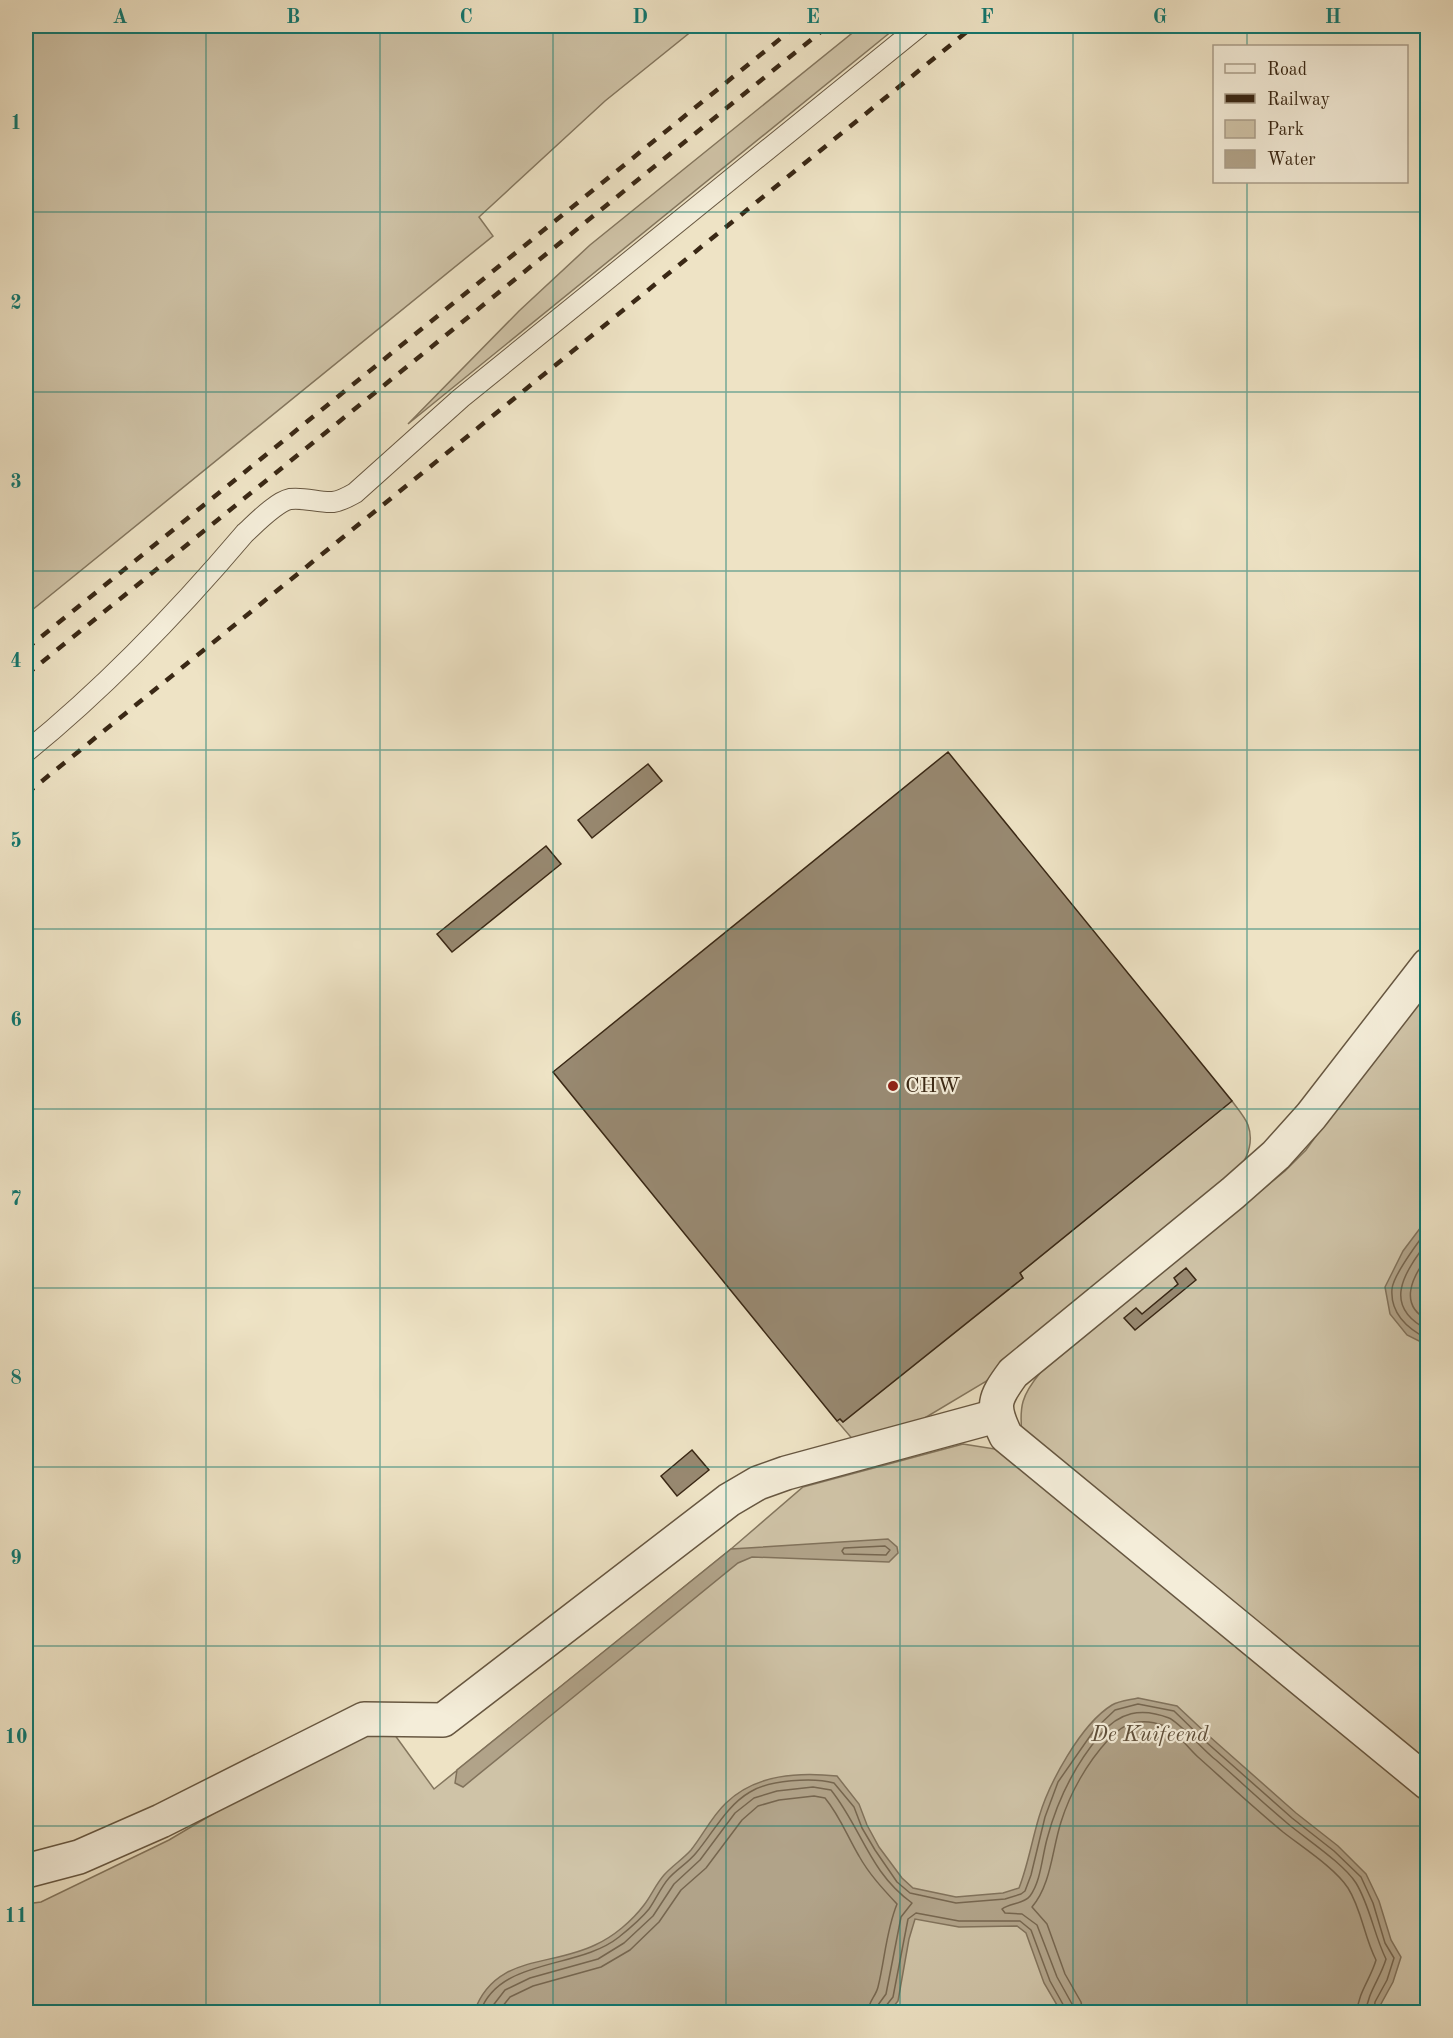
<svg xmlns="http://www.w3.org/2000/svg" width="1453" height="2038" font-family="'Old Standard TT',serif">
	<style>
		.green { fill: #cfc3a7; stroke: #84765e; stroke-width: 1.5 }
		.water { fill: #b1a389; stroke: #81725b; stroke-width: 1.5 }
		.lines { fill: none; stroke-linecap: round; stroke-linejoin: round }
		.shore { stroke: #76664f; stroke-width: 1.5 }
		.building { fill: #988971; stroke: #3a2815; stroke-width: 1.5 }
		.lane-casing { stroke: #675741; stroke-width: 22 }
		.street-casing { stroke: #675741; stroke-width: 36 }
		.lane { stroke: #f4edd9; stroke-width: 20 }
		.street { stroke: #f4edd9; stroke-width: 33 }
		.rail { stroke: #3a2815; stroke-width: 4.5; stroke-dasharray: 10 10; stroke-linecap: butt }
		.grid { fill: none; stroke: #0f766e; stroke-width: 1.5; stroke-opacity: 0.55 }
		.poi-dot { fill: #8f2418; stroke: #f4edd9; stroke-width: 2 }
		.labels { text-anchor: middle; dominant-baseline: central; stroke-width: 4.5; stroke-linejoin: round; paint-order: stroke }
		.poi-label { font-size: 22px; fill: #3a2815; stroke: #f4edd9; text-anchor: start }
		.park-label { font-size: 22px; font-style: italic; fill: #5f4f3a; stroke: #f4edd9 }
		.neatline { fill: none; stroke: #0f766e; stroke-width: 2 }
		.grid-label { font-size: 20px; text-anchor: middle; font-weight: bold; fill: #0f766e }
	</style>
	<rect width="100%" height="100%" fill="#eee3c5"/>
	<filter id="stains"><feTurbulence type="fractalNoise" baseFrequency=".00333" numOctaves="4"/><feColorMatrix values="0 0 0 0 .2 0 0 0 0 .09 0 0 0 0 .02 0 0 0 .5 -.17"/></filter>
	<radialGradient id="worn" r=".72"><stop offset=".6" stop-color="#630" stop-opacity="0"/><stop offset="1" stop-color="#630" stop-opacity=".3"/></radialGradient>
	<g class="green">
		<polygon points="26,26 698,26 605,101 479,217 493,236 26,615"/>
		<polygon points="861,26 898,26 408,424 519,311 590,245"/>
		<path d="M1427 981V2012H26V1904L41 1902 169 1840 326 1747 389 1727 434 1789 731 1549 803 1487 963 1444 1001 1450 1022 1434C1019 1406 1022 1395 1040 1373L1285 1171 1306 1150Z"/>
		<path d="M1232 1101C1237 1108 1245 1117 1248 1125 1256 1147 1242 1167 1229 1184L985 1382 918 1422 855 1442 837 1421 840 1419 843 1422 1023 1278 1020 1273Z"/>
	</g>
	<g class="water">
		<polygon points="1427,1219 1427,1345 1407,1335 1390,1314 1385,1287 1403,1251"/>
		<polygon points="888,1539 897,1547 898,1553 889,1562 752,1557 738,1563 463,1787 455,1783 457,1770 731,1549"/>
		<path d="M1138 1698 1177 1706 1209 1736 1296 1813 1338 1846 1366 1874 1379 1901 1391 1940 1401 1957 1393 1982 1381 2004 1379 2012H1061L1044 1983 1026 1933 1017 1926 959 1927 915 1919 909 1939 898 2001 889 2012H474C495 1954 550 1967 595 1945 613 1937 632 1921 644 1905 651 1896 656 1884 664 1875 672 1866 683 1859 691 1850 703 1835 712 1816 726 1803 756 1774 799 1772 837 1776L859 1804 867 1825 879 1847 902 1878 913 1888 956 1897 1003 1893 1019 1888C1028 1865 1032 1840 1039 1817 1049 1783 1081 1724 1112 1705 1119 1701 1130 1700 1138 1698Z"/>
	</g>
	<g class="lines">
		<g class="shore">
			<path d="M1428 1229C1419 1241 1393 1275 1392 1289 1390 1314 1408 1329 1428 1339"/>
			<path d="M1428 1241C1404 1273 1381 1306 1428 1330"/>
			<path d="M1428 1256C1412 1277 1398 1305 1428 1320"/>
			<polygon points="885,1546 890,1550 886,1555 844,1554 842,1551 844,1548"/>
			<path d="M480 2012C500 1957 578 1970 619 1937 629 1929 641 1919 649 1909 656 1899 661 1887 669 1878 677 1869 688 1863 696 1853 713 1833 726 1806 750 1792 769 1780 813 1777 834 1783L854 1807 862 1828 875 1850 897 1882 910 1893 956 1903 1005 1899 1021 1894 1025 1891 1031 1875 1045 1817 1058 1782 1095 1729 1115 1710 1138 1704 1174 1711 1205 1741 1292 1818 1334 1851 1361 1877 1373 1903 1385 1943 1394 1958 1387 1980 1375 2002 1374 2012"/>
			<path d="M488 2012 505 1990 530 1978 598 1959 624 1943 653 1916 674 1884 700 1860 735 1813 754 1798 777 1791 813 1787 831 1790C862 1829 869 1872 912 1903L901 1917 886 1994 878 2005 877 2012"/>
			<path d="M498 2012 510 1997 533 1986 601 1967 630 1950 659 1922 681 1890 706 1868 742 1820 758 1806 779 1800 814 1796 825 1798C840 1816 847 1836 859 1856 869 1874 883 1889 897 1904 886 1931 885 1959 878 1987 876 1996 868 2002 868 2012"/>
			<polyline points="885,2012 885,2007 893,1997 908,1919 916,1913 959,1921 1020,1921 1031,1930 1050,1981 1065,2008 1066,2012"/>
			<path d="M1074 2012 1072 2004 1057 1977 1037 1925 1022 1914 1005 1913 1002 1909C1010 1903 1024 1904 1030 1896 1041 1881 1042 1857 1047 1839 1057 1801 1074 1766 1100 1735 1119 1712 1141 1707 1169 1718 1178 1721 1205 1752 1216 1760 1240 1781 1263 1803 1287 1823 1306 1839 1343 1863 1356 1883 1370 1906 1374 1935 1386 1959 1381 1977 1367 1994 1366 2012"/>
			<path d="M1083 2012 1081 2002 1065 1974 1047 1924 1032 1907C1051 1885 1052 1850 1061 1822 1070 1793 1087 1763 1108 1740 1124 1722 1141 1717 1165 1726 1175 1730 1189 1749 1198 1757 1226 1782 1254 1808 1283 1832 1302 1847 1335 1868 1348 1888 1362 1910 1364 1937 1376 1960 1371 1978 1358 1993 1357 2012"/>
		</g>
	</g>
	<g class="building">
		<polygon points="948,752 1232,1101 1020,1273 1023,1278 843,1422 840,1419 837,1421 553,1072"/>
		<polygon points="648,764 662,781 592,838 578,820"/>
		<polygon points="546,846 561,864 452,952 437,934"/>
		<polygon points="1186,1268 1196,1280 1135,1330 1124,1318 1136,1308 1142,1314 1178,1284 1174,1278"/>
		<polygon points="692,1450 709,1470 677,1496 661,1476"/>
	</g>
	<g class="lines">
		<defs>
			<path id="lane" d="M26 752C106 687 178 612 245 533 256 523 276 502 290 499 305 497 319 503 333 502 341 501 348 497 355 493L461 398 920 26"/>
			<g id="street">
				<path d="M1428 965 1311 1116 1276 1155 1233 1193 1013 1373C994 1399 991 1405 1006 1436L1428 1783"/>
				<polyline points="26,1871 79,1857 161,1821 364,1719 443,1720 729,1500 758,1483 786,1473 996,1416"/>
			</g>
		</defs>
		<use href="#lane" class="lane-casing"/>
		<use href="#street" class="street-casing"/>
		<use href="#lane" class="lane"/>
		<use href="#street" class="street"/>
		<g class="rail">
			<polyline points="26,649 796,26"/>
			<polyline points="26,675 828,26"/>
			<polyline points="26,794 974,26"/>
		</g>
	</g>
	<path class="grid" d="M206 26V2012M380 26V2012M553 26V2012M726 26V2012M900 26V2012M1073 26V2012M1247 26V46M1247 182V2012M26 212H1428M26 392H1428M26 571H1428M26 750H1428M26 929H1428M26 1109H1428M26 1288H1428M26 1467H1428M26 1646H1428M26 1826H1428"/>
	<circle class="poi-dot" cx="893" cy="1086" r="6"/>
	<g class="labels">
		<g class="poi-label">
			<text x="905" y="1086">CHW</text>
		</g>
		<g class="park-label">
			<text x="1150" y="1735">De Kuifeend</text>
		</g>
	</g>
	<rect width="1453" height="2038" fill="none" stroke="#eee3c5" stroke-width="66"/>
	<rect x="1213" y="45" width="195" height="138" fill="#f4edd9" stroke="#aa9e8b" stroke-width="1.5"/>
	<rect x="1225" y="64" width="30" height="9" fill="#f4edd9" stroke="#aa9e8b" stroke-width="1.5"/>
	<text x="1267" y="75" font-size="18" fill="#3a2815">Road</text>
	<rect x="1225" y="94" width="30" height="9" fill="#3a2815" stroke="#aa9e8b" stroke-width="1.5"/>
	<text x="1267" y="105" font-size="18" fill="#3a2815">Railway</text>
	<rect x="1225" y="120" width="30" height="18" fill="#cfc3a7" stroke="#aa9e8b" stroke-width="1.5"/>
	<text x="1267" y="135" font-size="18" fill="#3a2815">Park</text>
	<rect x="1225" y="150" width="30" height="18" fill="#b1a389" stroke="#aa9e8b" stroke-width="1.5"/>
	<text x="1267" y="165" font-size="18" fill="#3a2815">Water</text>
	<rect x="33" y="33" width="1387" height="1972" class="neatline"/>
	<g class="grid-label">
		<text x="120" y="23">A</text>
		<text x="293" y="23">B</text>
		<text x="466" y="23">C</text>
		<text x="640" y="23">D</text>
		<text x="813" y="23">E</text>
		<text x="987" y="23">F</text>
		<text x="1160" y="23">G</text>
		<text x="1333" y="23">H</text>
		<text x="16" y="129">1</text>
		<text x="16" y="309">2</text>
		<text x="16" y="488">3</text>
		<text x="16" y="667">4</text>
		<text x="16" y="847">5</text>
		<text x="16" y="1026">6</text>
		<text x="16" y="1205">7</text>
		<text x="16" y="1384">8</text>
		<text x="16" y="1564">9</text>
		<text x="16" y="1743">10</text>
		<text x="16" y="1922">11</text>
	</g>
	<rect width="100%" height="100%" filter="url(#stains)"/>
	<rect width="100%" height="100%" fill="url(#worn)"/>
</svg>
